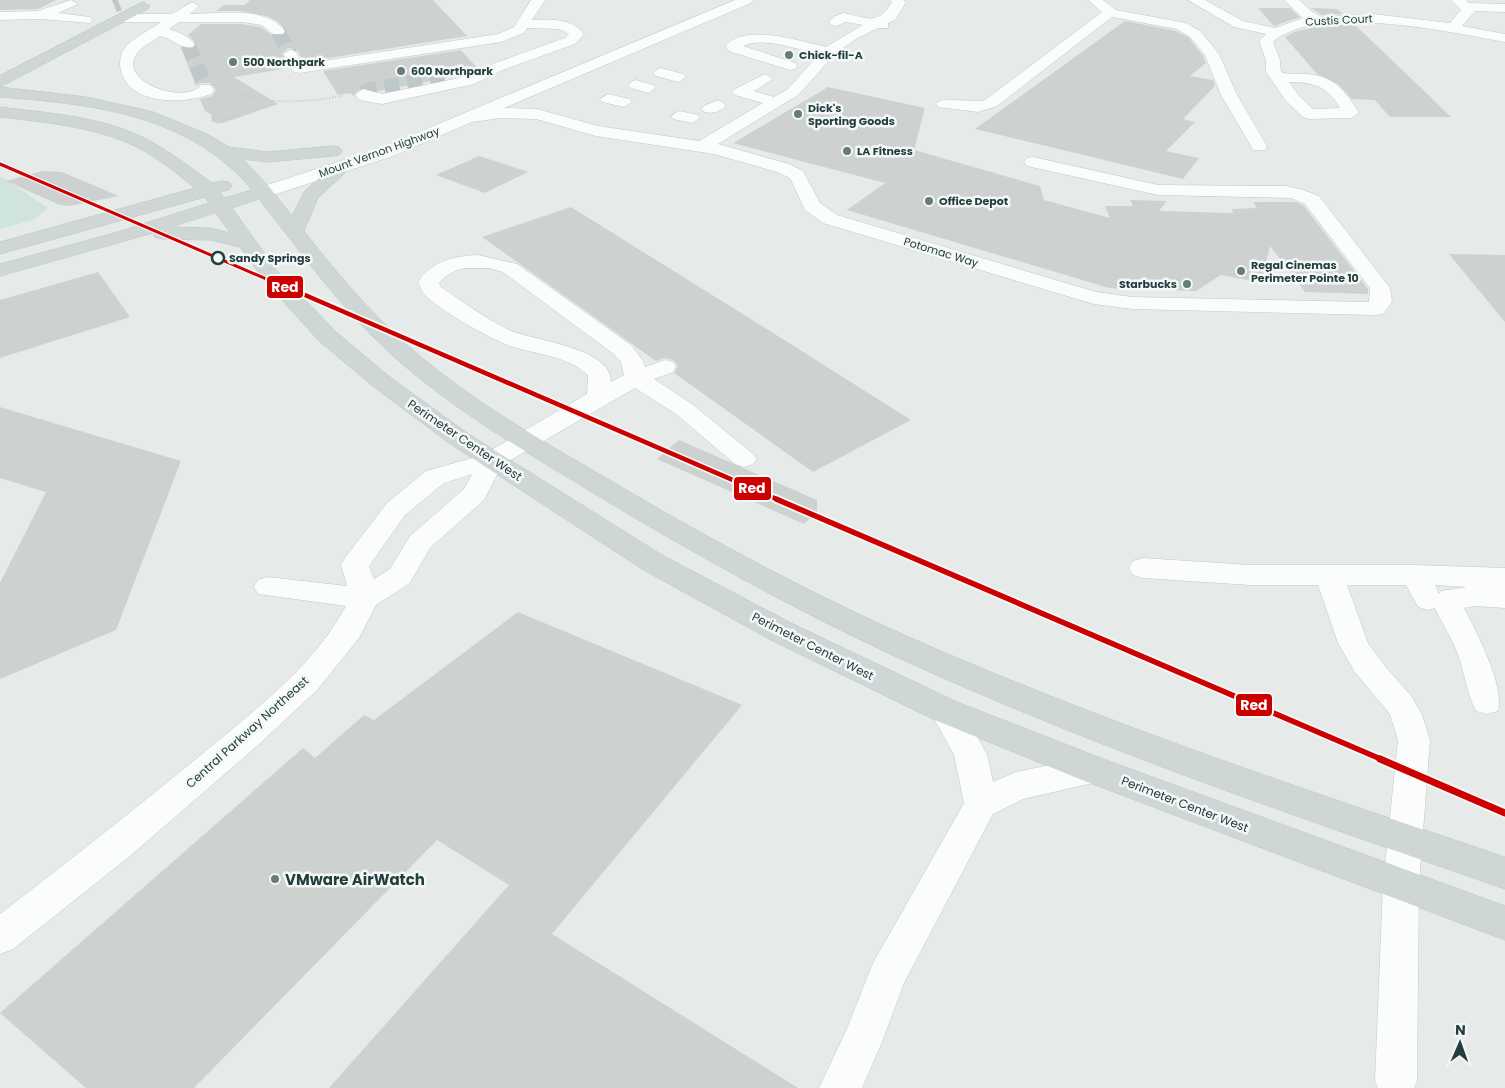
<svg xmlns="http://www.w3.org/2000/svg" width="1505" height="1088" font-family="Poppins,sans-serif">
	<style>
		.green { fill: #cfe4db }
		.building { fill: #cdd2d1 }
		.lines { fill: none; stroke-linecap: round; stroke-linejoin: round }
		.minor-tunnel { stroke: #bfc8c8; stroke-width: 15; stroke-dasharray: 15 8; stroke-linecap: butt }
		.major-tunnel { stroke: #bfc8c8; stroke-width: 15; stroke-dasharray: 15 8; stroke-linecap: butt }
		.minor-casing { stroke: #c3c8c7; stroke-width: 1 }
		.major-casing { stroke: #bec6c6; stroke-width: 1 }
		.path { stroke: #c2caca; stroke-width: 2; stroke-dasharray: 1 2; stroke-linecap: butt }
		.minor { fill: #fbfcfc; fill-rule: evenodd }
		.major { fill: #ced6d6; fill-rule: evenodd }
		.metro-1-far3-casing { stroke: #f4f9f8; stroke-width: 5.5 }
		.metro-1-far2-casing { stroke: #f4f9f8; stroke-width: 8 }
		.metro-1-far1-casing { stroke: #f4f9f8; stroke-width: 9 }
		.metro-1-casing { stroke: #f4f9f8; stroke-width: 11 }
		.metro-1-far3 { stroke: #c00; stroke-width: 3 }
		.metro-1-far2 { stroke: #c00; stroke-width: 4.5 }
		.metro-1-far1 { stroke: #c00; stroke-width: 5.5 }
		.metro-1 { stroke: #c00; stroke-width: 7 }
		.poi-dot { fill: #677b7a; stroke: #f4f9f8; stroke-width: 2 }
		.stop-dot { fill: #f4f9f8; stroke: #233e3e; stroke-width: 2.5 }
		.labels { text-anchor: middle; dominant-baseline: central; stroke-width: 5; stroke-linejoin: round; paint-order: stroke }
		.far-street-label { font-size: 11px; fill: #233e3e; stroke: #f4f9f8 }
		.far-poi-label { font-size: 11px; font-weight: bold; fill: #233e3e; stroke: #f4f9f8; text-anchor: start }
		.far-stop-label { font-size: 11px; font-weight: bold; fill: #233e3e; stroke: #f4f9f8; text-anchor: start }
		.street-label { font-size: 12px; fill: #233e3e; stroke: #f4f9f8 }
		.near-poi-label { font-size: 15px; font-weight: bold; fill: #233e3e; stroke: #f4f9f8; text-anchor: start }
		.line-badge { stroke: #f4f9f8; stroke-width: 2 }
		.badge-label { font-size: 14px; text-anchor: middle; font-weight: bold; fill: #fff }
	</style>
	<rect width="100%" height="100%" fill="#e6ebea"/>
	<polygon class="green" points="0,176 48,208 33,220 0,229"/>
	<g class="building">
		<polygon points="0,0 56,0 38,9 0,10"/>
		<polygon points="250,0 433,0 467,36 304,62 297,50 289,48 281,54 289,68 234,77 278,104 223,123 212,122 211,114 205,111 200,99 212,96 216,90 211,83 201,83 196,86 181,48 195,48 196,43 188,35 201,24 242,24 261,27 273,36 285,35 286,30 277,21 267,16 241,11 216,11 224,5 244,5"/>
		<polygon points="1258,8 1290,8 1300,17 1274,26"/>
		<polygon points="1311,8 1337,9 1343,14 1322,15"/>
		<polygon points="1125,21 1176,31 1189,38 1203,56 1206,63 1190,76 1213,80 1215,86 1183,119 1195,122 1166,151 1199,158 1183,179 975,129"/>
		<polygon points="1354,24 1420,87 1451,117 1390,117 1375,100 1352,99 1338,84 1317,74 1285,37 1294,32 1320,26"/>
		<polygon points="461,50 478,69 463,75 379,91 362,87 353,96 351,93 338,95 323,71"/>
		<polygon points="828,87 925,108 914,150 1040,186 1044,200 1110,218 1105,206 1133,206 1130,200 1167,201 1159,211 1233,213 1232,209 1257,208 1253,202 1296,202 1304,206 1368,289 1368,294 1305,292 1270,246 1262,279 1247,280 1221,275 1196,291 1109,288 847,210 885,183 733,143"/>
		<polygon points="479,156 528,172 485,193 436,175"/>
		<polygon points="42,171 62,172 119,196 70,206 60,205 6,181"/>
		<polygon points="571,207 770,331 911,420 813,472 674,373 678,366 673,360 664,358 656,361 482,237"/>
		<polygon points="1449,254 1505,255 1505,322"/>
		<polygon points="98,272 130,317 0,358 0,300"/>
		<polygon points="0,407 181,461 116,630 0,679 0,583 46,492 0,478"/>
		<polygon points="679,440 817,500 817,511 804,524 657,459"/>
		<polygon points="518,612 742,705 552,934 798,1088 329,1088 509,885 437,840 194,1088 86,1088 0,1013 303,748 315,758 364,715 374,720"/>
	</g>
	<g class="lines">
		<g class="minor-tunnel">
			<polyline points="278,31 290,54"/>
			<polyline points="188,44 206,88"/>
			<polyline points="363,94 369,90 432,79 448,80"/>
		</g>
		<polyline class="major-tunnel" points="114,5 119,3"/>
		<defs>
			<g id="minor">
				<polygon points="71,0 78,4 58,13 90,17 92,20 90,23 40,19 0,20 0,12 38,11"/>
				<path d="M531 0H545L532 20C550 19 572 18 584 34L575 44 505 69 474 84 382 104 359 100 355 94 363 89 382 94 464 77 495 63 565 38 569 34 559 29 527 28 524 33 501 42 299 73 294 72 283 54 290 50 295 51 303 64 498 34 514 27Z"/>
				<path d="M735 0H753L751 3 504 108 537 109 598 126 699 141 763 103 735 95 732 92 735 89 765 74 773 79 754 91 774 97 788 89 819 54C800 50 761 36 743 46L795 63 797 66 795 69 790 70 729 51 726 46C744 22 802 42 826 47L863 25 846 22 836 26 831 25 829 22C833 17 838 14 844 13 867 18 878 26 892 2L890 0H904L906 2 895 20 888 23V28H878L856 39 837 52 798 95 718 144 789 164 803 171 820 203 837 215 1096 292 1132 297 1369 302 1370 288 1305 204 1291 198 1158 195 1027 166 1024 162 1027 158 1033 157 1158 185 1286 186 1303 190 1319 196 1390 288 1392 302 1383 314 1375 315 1132 309 1094 304 823 223 805 210 790 178 777 172 714 154 596 136 536 119 501 118 472 122 393 156 270 196H258L255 192 258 188 381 148Z"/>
				<path d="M1088 0H1103L1116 10 1186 23 1200 31 1219 54 1237 95 1267 146 1265 150H1253L1251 146 1221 95 1205 55 1190 37 1177 29 1112 17 997 106 978 112 938 107 936 104C943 95 973 104 985 100L1102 12Z"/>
				<path d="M1188 0H1205L1243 21 1275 28 1303 18 1284 0H1299L1311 11 1322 17 1373 14 1450 23 1461 10 1451 0H1466L1469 3 1505 4V12L1475 11 1462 26 1505 34V42C1451 32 1316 3 1273 42L1280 60 1281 72C1288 75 1297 73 1305 74 1333 75 1345 90 1359 113L1351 118 1309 119 1303 117 1286 101 1266 72V60L1259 41 1266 34 1234 27ZM1289 82C1314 82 1327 86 1340 108L1313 109 1298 95Z"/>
				<path d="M192 2 199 6 190 14C218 14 266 5 285 31L283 34H273L262 25 242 22H179L169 29C179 32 188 36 195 44L193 47C182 50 171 38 160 36 153 41 143 46 138 52 114 81 186 106 201 85H211L214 91 211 94C185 104 130 106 121 71 119 64 120 55 124 49 132 38 150 30 161 22H120L113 18 120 14H172Z"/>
				<polygon points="661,68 683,74 686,77 678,82 656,76 653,73 656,70"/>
				<polygon points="636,80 653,85 656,88 648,93 631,88 628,85 631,82"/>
				<polygon points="608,94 630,99 632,102 624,107 602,102 600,99"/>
				<path d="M718 100 726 105C721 112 712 114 704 112L702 109 704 106Z"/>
				<polygon points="679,111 698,115 700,118 692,123 673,119 671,116"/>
				<path d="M478 255 517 264 631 345 643 361 645 367 665 360 673 362 676 367 673 372 654 379 692 404 753 454 757 459 753 464 744 467 735 464 676 414 635 388 502 465 484 500 430 548 410 583 376 605 359 638 317 690 257 746 130 856 13 949 0 954V914C66 864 131 812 196 759 250 714 312 669 346 606L258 594 254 587 258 580 268 577 347 586 341 565 345 558 387 503 426 471 483 455 587 394 588 375C568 356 539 355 514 347 493 341 441 311 425 295 422 292 420 286 418 282 432 261 454 256 478 255ZM466 268H489L503 272 615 355 621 362 624 375 611 382C612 347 532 341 507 329 484 317 463 302 441 287L439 283C446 274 455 270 466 268ZM472 474 464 489 410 536 390 569 374 579 369 566 405 515 444 483Z"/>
				<path d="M1143 558 1250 565H1415L1505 568V608L1475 606 1464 608C1476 631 1505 686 1498 711L1487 714 1476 711C1466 692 1464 667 1455 647 1449 634 1441 621 1435 608L1428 610 1418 607 1406 585H1347L1368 643 1384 665 1412 697 1422 715 1430 740 1419 884 1417 1081 1414 1088H1378L1375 1081 1383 884 1398 740 1390 714 1354 671 1338 643 1318 585H1250L1143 578 1133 575 1129 568 1133 561ZM1435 585 1467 587 1441 591 1439 594Z"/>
				<polygon points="946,699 957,702 987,754 993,782 1016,772 1094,756 1106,760 1111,770 1106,780 1023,799 993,814 904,983 882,1042 862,1088 819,1088 846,1031 873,963 964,803 954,755 930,711 935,702"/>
			</g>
			<g id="major">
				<polygon points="143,2 150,6 148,9 0,87 0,76"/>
				<path d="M0 87 86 97 153 112 207 134 229 147 268 152 333 146 339 147 342 151 339 155 333 156 268 162 243 159 270 188 292 216 304 192 334 164H346L349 168 346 172 318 198 304 231C335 271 368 310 406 344 471 402 548 444 623 488 730 551 840 609 955 657 1134 733 1320 795 1505 857V889C1302 818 1097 749 901 659 797 611 698 556 600 497 528 453 454 411 391 354 340 308 301 252 259 199L232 208 277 271 315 310 335 331 390 377 467 433 662 555 793 624 957 702 1106 760 1505 906V940L1082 780 935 720 771 640 642 569 449 443 374 387 319 341 263 279 240 247 210 240 162 239 155 237 153 233 0 276V264L111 234 209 203 205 197 0 254V242L195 188C175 172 152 153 128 143 88 126 43 122 0 117V107C46 113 99 116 142 137 167 149 190 167 212 183L223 181 229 182 232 186 229 190 220 192 224 198 252 190C189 114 92 104 0 97ZM216 213 230 233 210 228 171 227Z"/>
			</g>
		</defs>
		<use href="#minor" class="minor-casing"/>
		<use href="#major" class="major-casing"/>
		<g class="path">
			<path d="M226 89C264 105 302 103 342 96"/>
			<polyline points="216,123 235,116 225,95"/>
		</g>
		<use href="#minor" class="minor"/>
		<use href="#major" class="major"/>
		<defs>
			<polyline id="metro-1-far3" points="0,164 301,294"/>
			<polyline id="metro-1-far2" points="298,292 779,500"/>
			<polyline id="metro-1-far1" points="776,499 1383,760"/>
			<polyline id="metro-1" points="1380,759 1505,813"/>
		</defs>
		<use href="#metro-1-far3" class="metro-1-far3-casing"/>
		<use href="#metro-1-far2" class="metro-1-far2-casing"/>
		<use href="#metro-1-far1" class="metro-1-far1-casing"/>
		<use href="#metro-1" class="metro-1-casing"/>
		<use href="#metro-1-far3" class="metro-1-far3"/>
		<use href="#metro-1-far2" class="metro-1-far2"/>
		<use href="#metro-1-far1" class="metro-1-far1"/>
		<use href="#metro-1" class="metro-1"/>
	</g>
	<g class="poi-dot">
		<circle cx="789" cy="55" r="5"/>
		<circle cx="233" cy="62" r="5"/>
		<circle cx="401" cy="71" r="5"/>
		<circle cx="798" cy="114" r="5"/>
		<circle cx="847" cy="151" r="5"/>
		<circle cx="929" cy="201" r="5"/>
		<circle cx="1241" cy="271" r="5"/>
		<circle cx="1187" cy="284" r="5"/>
		<circle cx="275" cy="879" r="5"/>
	</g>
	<circle class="stop-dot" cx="218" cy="258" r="6"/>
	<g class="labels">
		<g class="far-street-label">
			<text transform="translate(1339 20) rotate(-3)">Custis Court</text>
			<text transform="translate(379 152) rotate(-20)">Mount Vernon Highway</text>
			<text transform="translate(941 252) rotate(17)">Potomac Way</text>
		</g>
		<g class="far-poi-label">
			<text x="799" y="55">Chick-fil-A</text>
			<text x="243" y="62">500 Northpark</text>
			<text x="411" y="71">600 Northpark</text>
			<text x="808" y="108">Dick's<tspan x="808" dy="13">Sporting Goods</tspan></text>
			<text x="857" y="151">LA Fitness</text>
			<text x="939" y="201">Office Depot</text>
			<text x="1251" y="265">Regal Cinemas<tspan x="1251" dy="13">Perimeter Pointe 10</tspan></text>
			<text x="1177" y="284" text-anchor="end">Starbucks</text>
		</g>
		<g class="far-stop-label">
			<text x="229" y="258">Sandy Springs</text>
		</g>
		<g class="street-label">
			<text transform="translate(465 440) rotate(34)">Perimeter Center West</text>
			<text transform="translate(813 646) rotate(27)">Perimeter Center West</text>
			<text transform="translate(247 732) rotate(-42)">Central Parkway Northeast</text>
			<text transform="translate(1185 804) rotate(21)">Perimeter Center West</text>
		</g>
		<g class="near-poi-label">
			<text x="285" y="879">VMware AirWatch</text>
		</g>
	</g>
	<g class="line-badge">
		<rect x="266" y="275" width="38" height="24" rx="5" fill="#c00"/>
		<rect x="733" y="476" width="39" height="25" rx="5" fill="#c00"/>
		<rect x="1235" y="693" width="38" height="24" rx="5" fill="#c00"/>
	</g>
	<g class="badge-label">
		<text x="285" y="292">Red</text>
		<text x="752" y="493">Red</text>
		<text x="1254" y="710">Red</text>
	</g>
	<g transform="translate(1460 1043) rotate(2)" stroke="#f4f9f8" stroke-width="4" paint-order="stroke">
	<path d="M0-4L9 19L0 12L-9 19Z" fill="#233e3e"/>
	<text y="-8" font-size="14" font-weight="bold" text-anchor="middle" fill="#233e3e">N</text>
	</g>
</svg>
